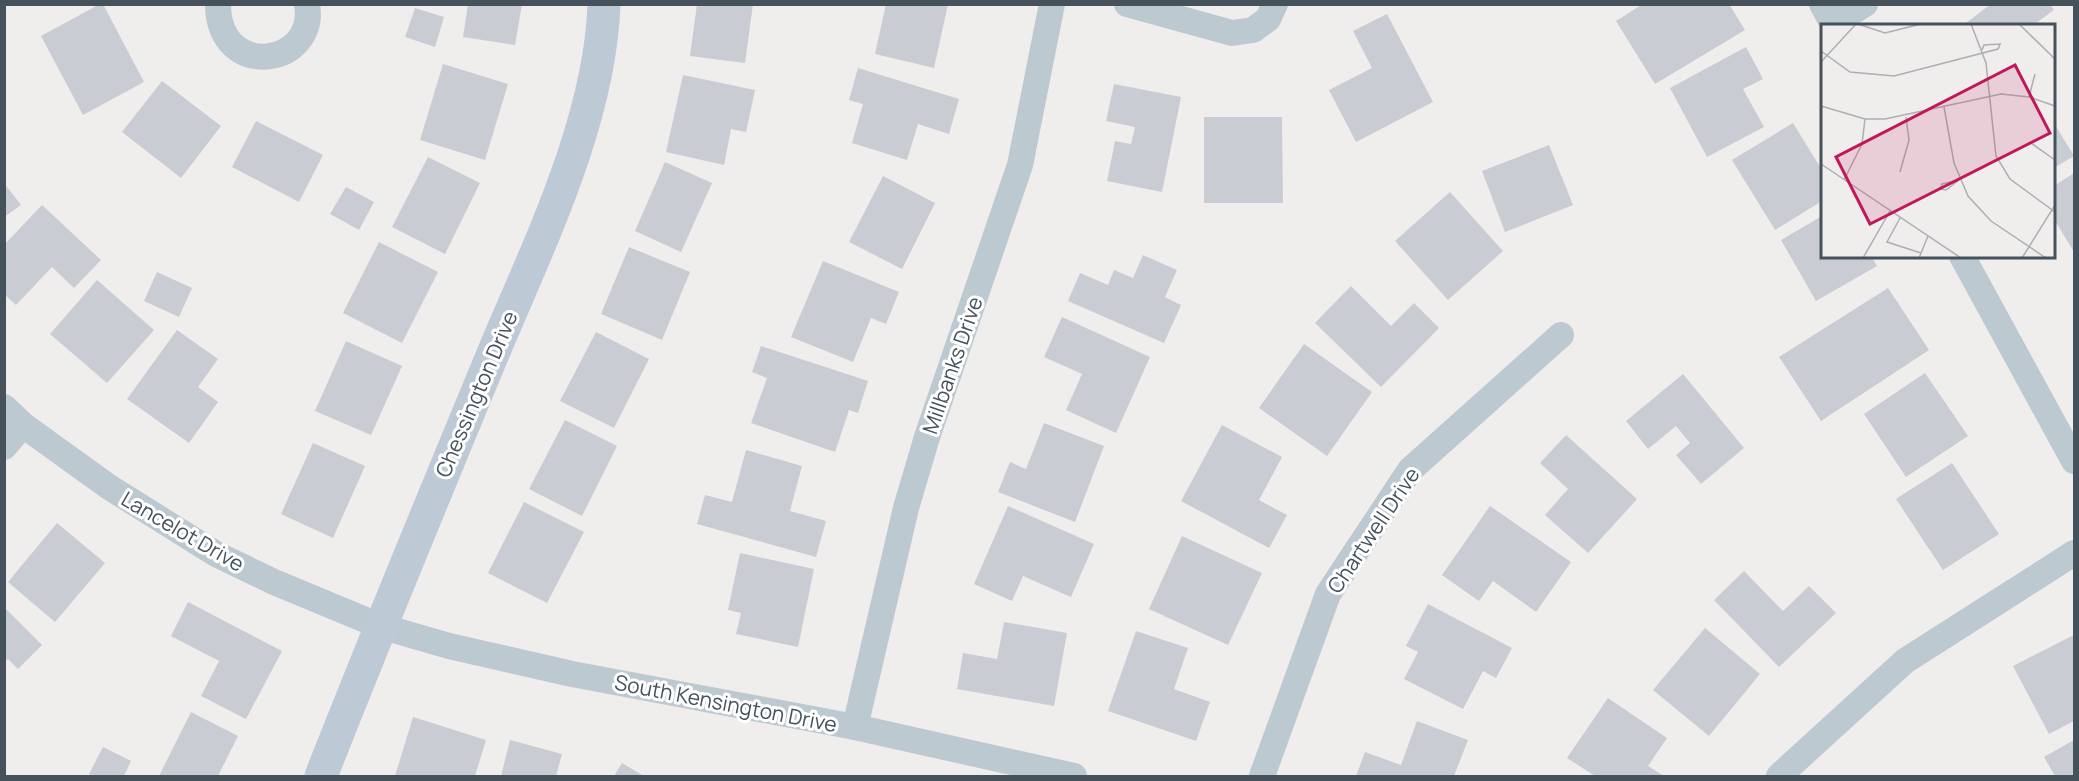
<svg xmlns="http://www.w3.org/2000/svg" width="2079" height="781" font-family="Manrope,sans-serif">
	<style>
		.building { fill: #caccd3 }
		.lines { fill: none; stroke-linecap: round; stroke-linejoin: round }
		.street { stroke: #bdc9d1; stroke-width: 26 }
		.secondary { stroke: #bdcad6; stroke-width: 33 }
		.labels { text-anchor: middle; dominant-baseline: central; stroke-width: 6; stroke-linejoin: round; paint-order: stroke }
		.street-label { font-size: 21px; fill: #45525c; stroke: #fff }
		.inset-road { fill: none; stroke: #acafb3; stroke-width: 1.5 }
		.view { fill: #c2185b; fill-opacity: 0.15; stroke: #c2185b; stroke-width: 3 }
		.inset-edge { fill: none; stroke: #45525c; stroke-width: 3 }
	</style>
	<rect width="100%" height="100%" fill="#f0eded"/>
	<g class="building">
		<polygon points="100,4 103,4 144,82 83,115 41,36"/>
		<polygon points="468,4 522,4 515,45 463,37"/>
		<polygon points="697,4 753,4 745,63 690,56"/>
		<polygon points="886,4 948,4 934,68 875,54"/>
		<polygon points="1643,4 1729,4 1745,30 1655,84 1616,21"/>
		<polygon points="1991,4 2050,4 2054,10 2032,26 1962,26"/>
		<polygon points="415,8 444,17 435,47 405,37"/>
		<polygon points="1387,14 1433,102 1356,142 1329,90 1372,68 1353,31"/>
		<polygon points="1746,47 1763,79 1743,89 1764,127 1707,157 1670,88"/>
		<polygon points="443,64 508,84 485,160 420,140"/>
		<polygon points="858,68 959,99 949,134 918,124 907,160 852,143 863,104 849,100"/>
		<polygon points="683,75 755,90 746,132 731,129 724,165 666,152"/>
		<polygon points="162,81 221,126 181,178 122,132"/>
		<polygon points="1114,84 1181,97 1162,192 1107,181 1115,141 1131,144 1135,127 1106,121"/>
		<polygon points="1204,117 1282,117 1283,203 1204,203"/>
		<polygon points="256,121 323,155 299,202 232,167"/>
		<polygon points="1793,123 1822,170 1822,201 1775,230 1732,160"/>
		<polygon points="2054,123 2074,156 2054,168"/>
		<polygon points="1549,145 1573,205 1505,232 1482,171"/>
		<polygon points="428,157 480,183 445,254 392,227"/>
		<polygon points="665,162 712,183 681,252 635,231"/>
		<polygon points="2074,173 2074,252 2054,219 2054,186"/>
		<polygon points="883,176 935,203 902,269 849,242"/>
		<polygon points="4,183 21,205 4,217"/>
		<polygon points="346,187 374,202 359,230 330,214"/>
		<polygon points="1450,192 1503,251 1448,300 1395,241"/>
		<polygon points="42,205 101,260 74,288 52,267 16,305 4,294 4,245"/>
		<polygon points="1822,216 1822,256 1871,256 1877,266 1816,301 1781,240"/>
		<polygon points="379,242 438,272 402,343 343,313"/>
		<polygon points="629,247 690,272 662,340 601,314"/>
		<polygon points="1143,255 1177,270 1165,297 1181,305 1164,343 1068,301 1080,273 1108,285 1114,270 1133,278"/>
		<polygon points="823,261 899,292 886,324 871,318 853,362 791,337"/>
		<polygon points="157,272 192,288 179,317 144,301"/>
		<polygon points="97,280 154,330 107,383 50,334"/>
		<polygon points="1351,286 1391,326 1414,303 1439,328 1381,387 1315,323"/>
		<polygon points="1888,288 1929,350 1821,421 1779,357"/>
		<polygon points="1062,317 1150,357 1116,433 1066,410 1082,374 1044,357"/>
		<polygon points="177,330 218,359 198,387 218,402 189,443 127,399"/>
		<polygon points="596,332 649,359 614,428 560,401"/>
		<polygon points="346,341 402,366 371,435 315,411"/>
		<polygon points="1304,344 1372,392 1327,456 1259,408"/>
		<polygon points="761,346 868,381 858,413 849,410 835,452 751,423 767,378 752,372"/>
		<polygon points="1925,373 1968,436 1906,477 1864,414"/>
		<polygon points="1683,374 1744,448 1701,484 1676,455 1690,443 1676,426 1648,449 1626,421"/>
		<polygon points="565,420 617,446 582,516 529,489"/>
		<polygon points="1044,423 1104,446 1075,522 998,492 1010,462 1026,469"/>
		<polygon points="1222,425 1282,457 1259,500 1287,515 1269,548 1181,501"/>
		<polygon points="1566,435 1637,499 1588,553 1545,515 1568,489 1540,463"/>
		<polygon points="313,443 365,466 333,538 281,514"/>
		<polygon points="746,450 802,466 790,511 826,521 816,557 697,524 705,495 732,502"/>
		<polygon points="1952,463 1999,534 1943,570 1896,499"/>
		<polygon points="524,502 584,532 547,603 488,573"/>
		<polygon points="1008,506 1094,544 1071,597 1023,576 1012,601 974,584"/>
		<polygon points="1490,506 1571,562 1536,612 1493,581 1479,601 1442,575"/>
		<polygon points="57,523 105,563 55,622 8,582"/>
		<polygon points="1182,536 1262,573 1228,645 1149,609"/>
		<polygon points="740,553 814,569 798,647 736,634 741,613 728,610"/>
		<polygon points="1744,571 1783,611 1809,586 1836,613 1779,667 1714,600"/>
		<polygon points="188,602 282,651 246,719 201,696 219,661 171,636"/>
		<polygon points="1428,604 1512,648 1496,678 1483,671 1463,709 1404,679 1418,652 1406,646"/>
		<polygon points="4,607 42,645 18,669 8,659 4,662"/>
		<polygon points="1004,622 1067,633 1054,706 957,689 963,653 997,659"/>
		<polygon points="1705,628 1760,674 1709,736 1653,690"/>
		<polygon points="1136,631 1188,648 1174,689 1210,702 1196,741 1108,711"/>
		<polygon points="2074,635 2074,721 2049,734 2013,666"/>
		<polygon points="1608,698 1667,738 1648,766 1664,776 1595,776 1567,758"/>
		<polygon points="191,712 238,736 218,776 159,776"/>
		<polygon points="413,717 486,740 475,776 395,776"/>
		<polygon points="1417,721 1468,740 1454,776 1356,776 1365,752 1401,765"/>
		<polygon points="510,740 562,754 556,776 501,776"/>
		<polygon points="2074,740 2074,776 2055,776 2044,757"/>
		<polygon points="103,747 131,761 124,776 93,776 89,774"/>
		<polygon points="622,763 644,776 614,776"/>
	</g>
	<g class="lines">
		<g class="street">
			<path d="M218 4C218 81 318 67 307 4"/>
			<polyline points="1127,4 1232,33 1253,30 1268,19 1275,4"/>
			<polyline points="1822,4 1834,26"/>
			<polyline points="1833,24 1865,4"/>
			<polyline points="1962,256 2074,461"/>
			<polyline points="4,407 23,425 109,487 216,554 274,582 380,626 449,646 572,674 855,727 1074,776"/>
			<polyline points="4,447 23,425"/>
			<polyline points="855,727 906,508 927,437 1020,165 1052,4"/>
			<polyline points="1262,776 1328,594 1410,470 1561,335"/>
			<polyline points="1779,776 1905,661 2074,553"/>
		</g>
		<path class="secondary" d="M321 776C376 636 434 496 492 356 537 248 600 123 604 4"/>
	</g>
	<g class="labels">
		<g class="street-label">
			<text transform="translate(952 365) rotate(-71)">Millbanks Drive</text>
			<text transform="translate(476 394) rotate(-67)">Chessington Drive</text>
			<text transform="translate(1373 530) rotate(-56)">Chartwell Drive</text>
			<text transform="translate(183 531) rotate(30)">Lancelot Drive</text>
			<text transform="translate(726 703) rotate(11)">South Kensington Drive</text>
		</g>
	</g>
	<g transform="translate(1821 24)">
		<rect width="234" height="234" fill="#f0eded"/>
		<path class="inset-road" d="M37 0 64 9 100 0M150 0 165 39 175 132 189 155 234 188M198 0 234 35M0 27 29 48 73 52 177 25 179 20 163 21 161 26M0 38 35 0M208 73 214 50M0 82 44 95H64L180 70 208 73 234 82M123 83 133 139 147 172 170 197 225 234M210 119 234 136M0 140 140 234M79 148 88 116 85 93M23 156 41 120 44 95M138 156 125 166 119 165 121 160ZM79 194 66 218 100 229M42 234 69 187M98 234 107 212M201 234 234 181"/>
		<path class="view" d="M194 41 229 109 49 200 15 133Z"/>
		<rect width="234" height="234" class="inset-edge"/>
	</g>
	<rect width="2079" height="781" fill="none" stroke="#45525c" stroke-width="12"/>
</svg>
